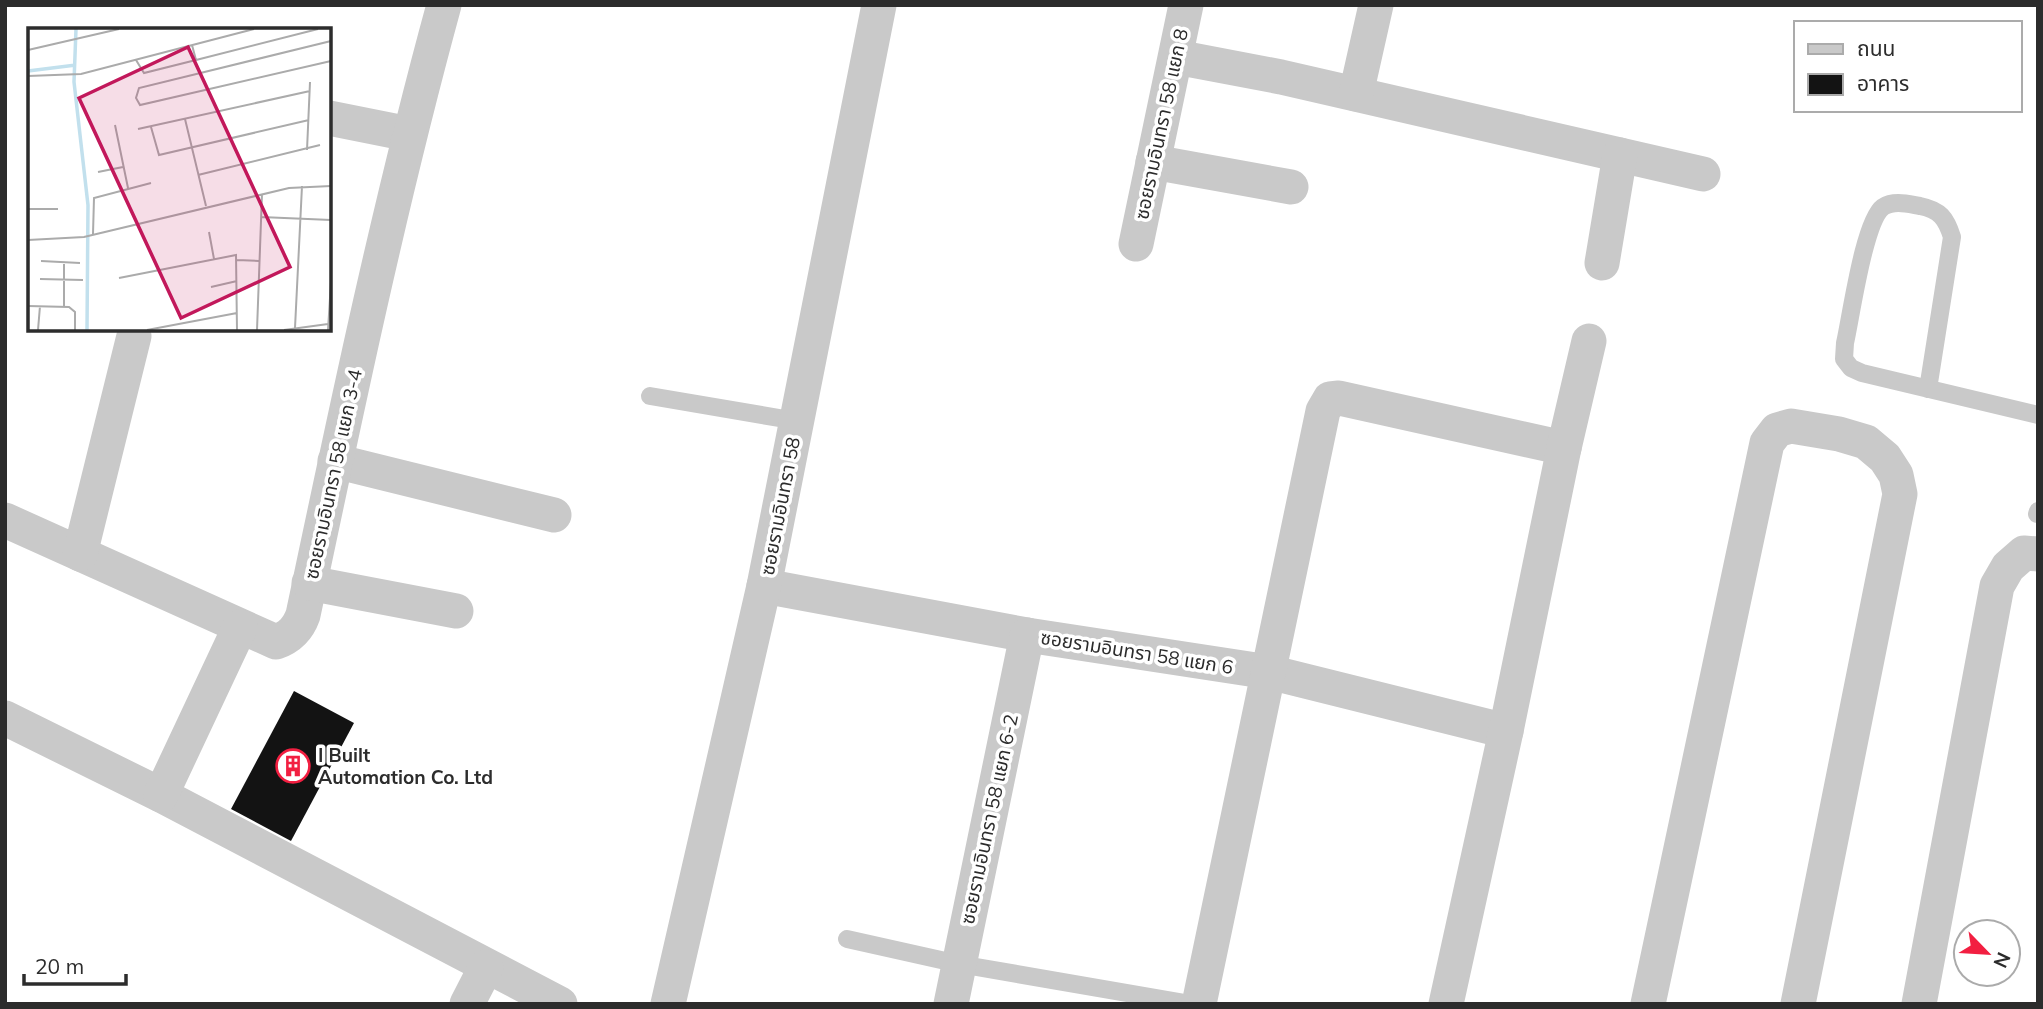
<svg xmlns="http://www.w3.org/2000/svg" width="2043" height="1009" font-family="Mulish,'Noto Sans Thai',sans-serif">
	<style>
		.building { fill: #131313 }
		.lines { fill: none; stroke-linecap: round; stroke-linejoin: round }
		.service { stroke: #c9c9c9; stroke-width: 18 }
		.minor { stroke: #c9c9c9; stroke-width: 35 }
		.labels { text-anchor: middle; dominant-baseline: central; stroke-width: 7; stroke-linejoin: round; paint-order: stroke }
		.street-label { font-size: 19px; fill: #2c2c2c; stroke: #fff }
		.poi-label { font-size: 19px; font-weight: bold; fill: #2c2c2c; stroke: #fff; text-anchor: start }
		.inset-river { fill: none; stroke: #c2e0ed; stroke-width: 3.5 }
		.inset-road { fill: none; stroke: #ababab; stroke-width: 2 }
		.view { fill: #c2185b; fill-opacity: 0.15; stroke: #c2185b; stroke-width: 3.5 }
		.inset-edge { fill: none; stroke: #2c2c2c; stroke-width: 3.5 }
	</style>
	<rect width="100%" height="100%" fill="#fff"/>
	<polygon class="building" points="294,691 354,723 291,841 231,809"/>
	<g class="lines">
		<g class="service">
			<path d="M1928 389 1952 237C1946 218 1940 210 1920 206 1908 204 1894 200 1883 207 1864 221 1851 317 1845 343L1844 359 1851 368 1862 373 2038 415"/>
			<polyline points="650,396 797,421"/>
			<polyline points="2037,514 2038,511"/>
			<polyline points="847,939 959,964 1191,1004"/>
		</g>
		<g class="minor">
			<polyline points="1176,57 1281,77 1703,174"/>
			<polyline points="1356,94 1376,5"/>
			<polyline points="329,118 409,134"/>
			<polyline points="1153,162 1291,187"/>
			<polyline points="1136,244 1186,5"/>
			<polyline points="1602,263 1620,155"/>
			<polyline points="335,461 554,515"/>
			<path d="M5 520 276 642C290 637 298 629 303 615 346 411 389 206 444 5"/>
			<polyline points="80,554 134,336"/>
			<polyline points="309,583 456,611"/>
			<polyline points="764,586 1027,635 1269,672 1506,731"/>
			<polyline points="5,718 161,795 560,1004"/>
			<polyline points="161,795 240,627"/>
			<polyline points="467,1004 486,967"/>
			<polyline points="668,1004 764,586 879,5"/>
			<polyline points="951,1004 1027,635"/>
			<polyline points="1199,1004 1323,411 1330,399 1339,398 1564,448"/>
			<polyline points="1446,1004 1506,731 1564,448 1589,341"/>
			<polyline points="1648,1004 1767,443 1777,430 1791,426 1839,434 1866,442 1885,458 1896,475 1900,494 1798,1004"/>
			<polyline points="1919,1004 1997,586 2008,567 2024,553 2038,554"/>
		</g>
	</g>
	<defs>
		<symbol id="building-ring" viewBox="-11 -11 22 22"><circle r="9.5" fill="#fff" stroke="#f21f41" stroke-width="1.5"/><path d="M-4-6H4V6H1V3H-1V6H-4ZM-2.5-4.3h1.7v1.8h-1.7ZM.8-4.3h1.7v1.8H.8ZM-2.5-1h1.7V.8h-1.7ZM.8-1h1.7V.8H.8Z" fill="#f21f41"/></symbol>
	</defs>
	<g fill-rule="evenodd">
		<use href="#building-ring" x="274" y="747" width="38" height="38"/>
	</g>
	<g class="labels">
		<g class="street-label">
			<text transform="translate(1161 124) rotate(-78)">ซอยรามอินทรา 58 แยก 8</text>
			<text transform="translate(333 474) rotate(-78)">ซอยรามอินทรา 58 แยก 3-4</text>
			<text transform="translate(780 506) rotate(-79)">ซอยรามอินทรา 58</text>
			<text transform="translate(1137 652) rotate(9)">ซอยรามอินทรา 58 แยก 6</text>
			<text transform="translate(989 819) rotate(-78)">ซอยรามอินทรา 58 แยก 6-2</text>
		</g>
		<g class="poi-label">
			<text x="318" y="755">I Built<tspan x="318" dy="22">Automation Co. Ltd</tspan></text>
		</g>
	</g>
	<g transform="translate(28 28)">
		<rect width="303" height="303" fill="#fff"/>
		<path class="inset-river" d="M48 1 46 54 60 177 59 302M0 43 48 37"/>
		<path class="inset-road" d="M303 13 111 60 108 70 112 77 303 33M164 17 168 32 290 1M0 22 91 1M108 32 116 45 168 32M0 48 53 46 226 1M157 91 178 178M87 97 100 160M123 99 131 127 281 92M110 101 282 63M279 122 282 54M70 144 95 139M170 147 292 117M0 181H30M233 189 303 192M181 204 186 231M65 206 66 170 123 155M0 212 56 209 261 160 303 158M209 232 231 233M13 233 52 235M91 250 208 227 209 302M12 251 55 252M183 259 209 253M0 278 41 279 47 284V302M36 278V234M267 300 274 158M10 302 12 278M119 302 209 285M229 302 234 166M256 302 300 296M300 302 303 254"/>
		<path class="view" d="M160 19 262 239 153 290 51 70Z"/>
		<rect width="303" height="303" class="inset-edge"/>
	</g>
	<rect width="2043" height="1009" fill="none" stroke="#2c2c2c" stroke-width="14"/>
	<rect x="1794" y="21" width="228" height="91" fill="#ffffff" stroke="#ababab" stroke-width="2"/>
	<rect x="1808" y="44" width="35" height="10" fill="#c9c9c9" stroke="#ababab" stroke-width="2"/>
	<text x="1857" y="56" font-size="21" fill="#2c2c2c">ถนน</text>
	<rect x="1808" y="74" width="35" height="21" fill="#131313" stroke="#ababab" stroke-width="2"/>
	<text x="1857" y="91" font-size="21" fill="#2c2c2c">อาคาร</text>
	<g transform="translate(1987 953) rotate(115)"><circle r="33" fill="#ffffff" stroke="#ababab" stroke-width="2"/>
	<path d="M0-5L12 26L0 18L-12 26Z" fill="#f21f41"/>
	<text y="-10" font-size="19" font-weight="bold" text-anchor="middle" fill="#2c2c2c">N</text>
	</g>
	<path d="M24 974v10h102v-10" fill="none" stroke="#2c2c2c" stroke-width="3.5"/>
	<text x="35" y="974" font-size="21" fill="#2c2c2c" stroke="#ffffff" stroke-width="5" paint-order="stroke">20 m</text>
</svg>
